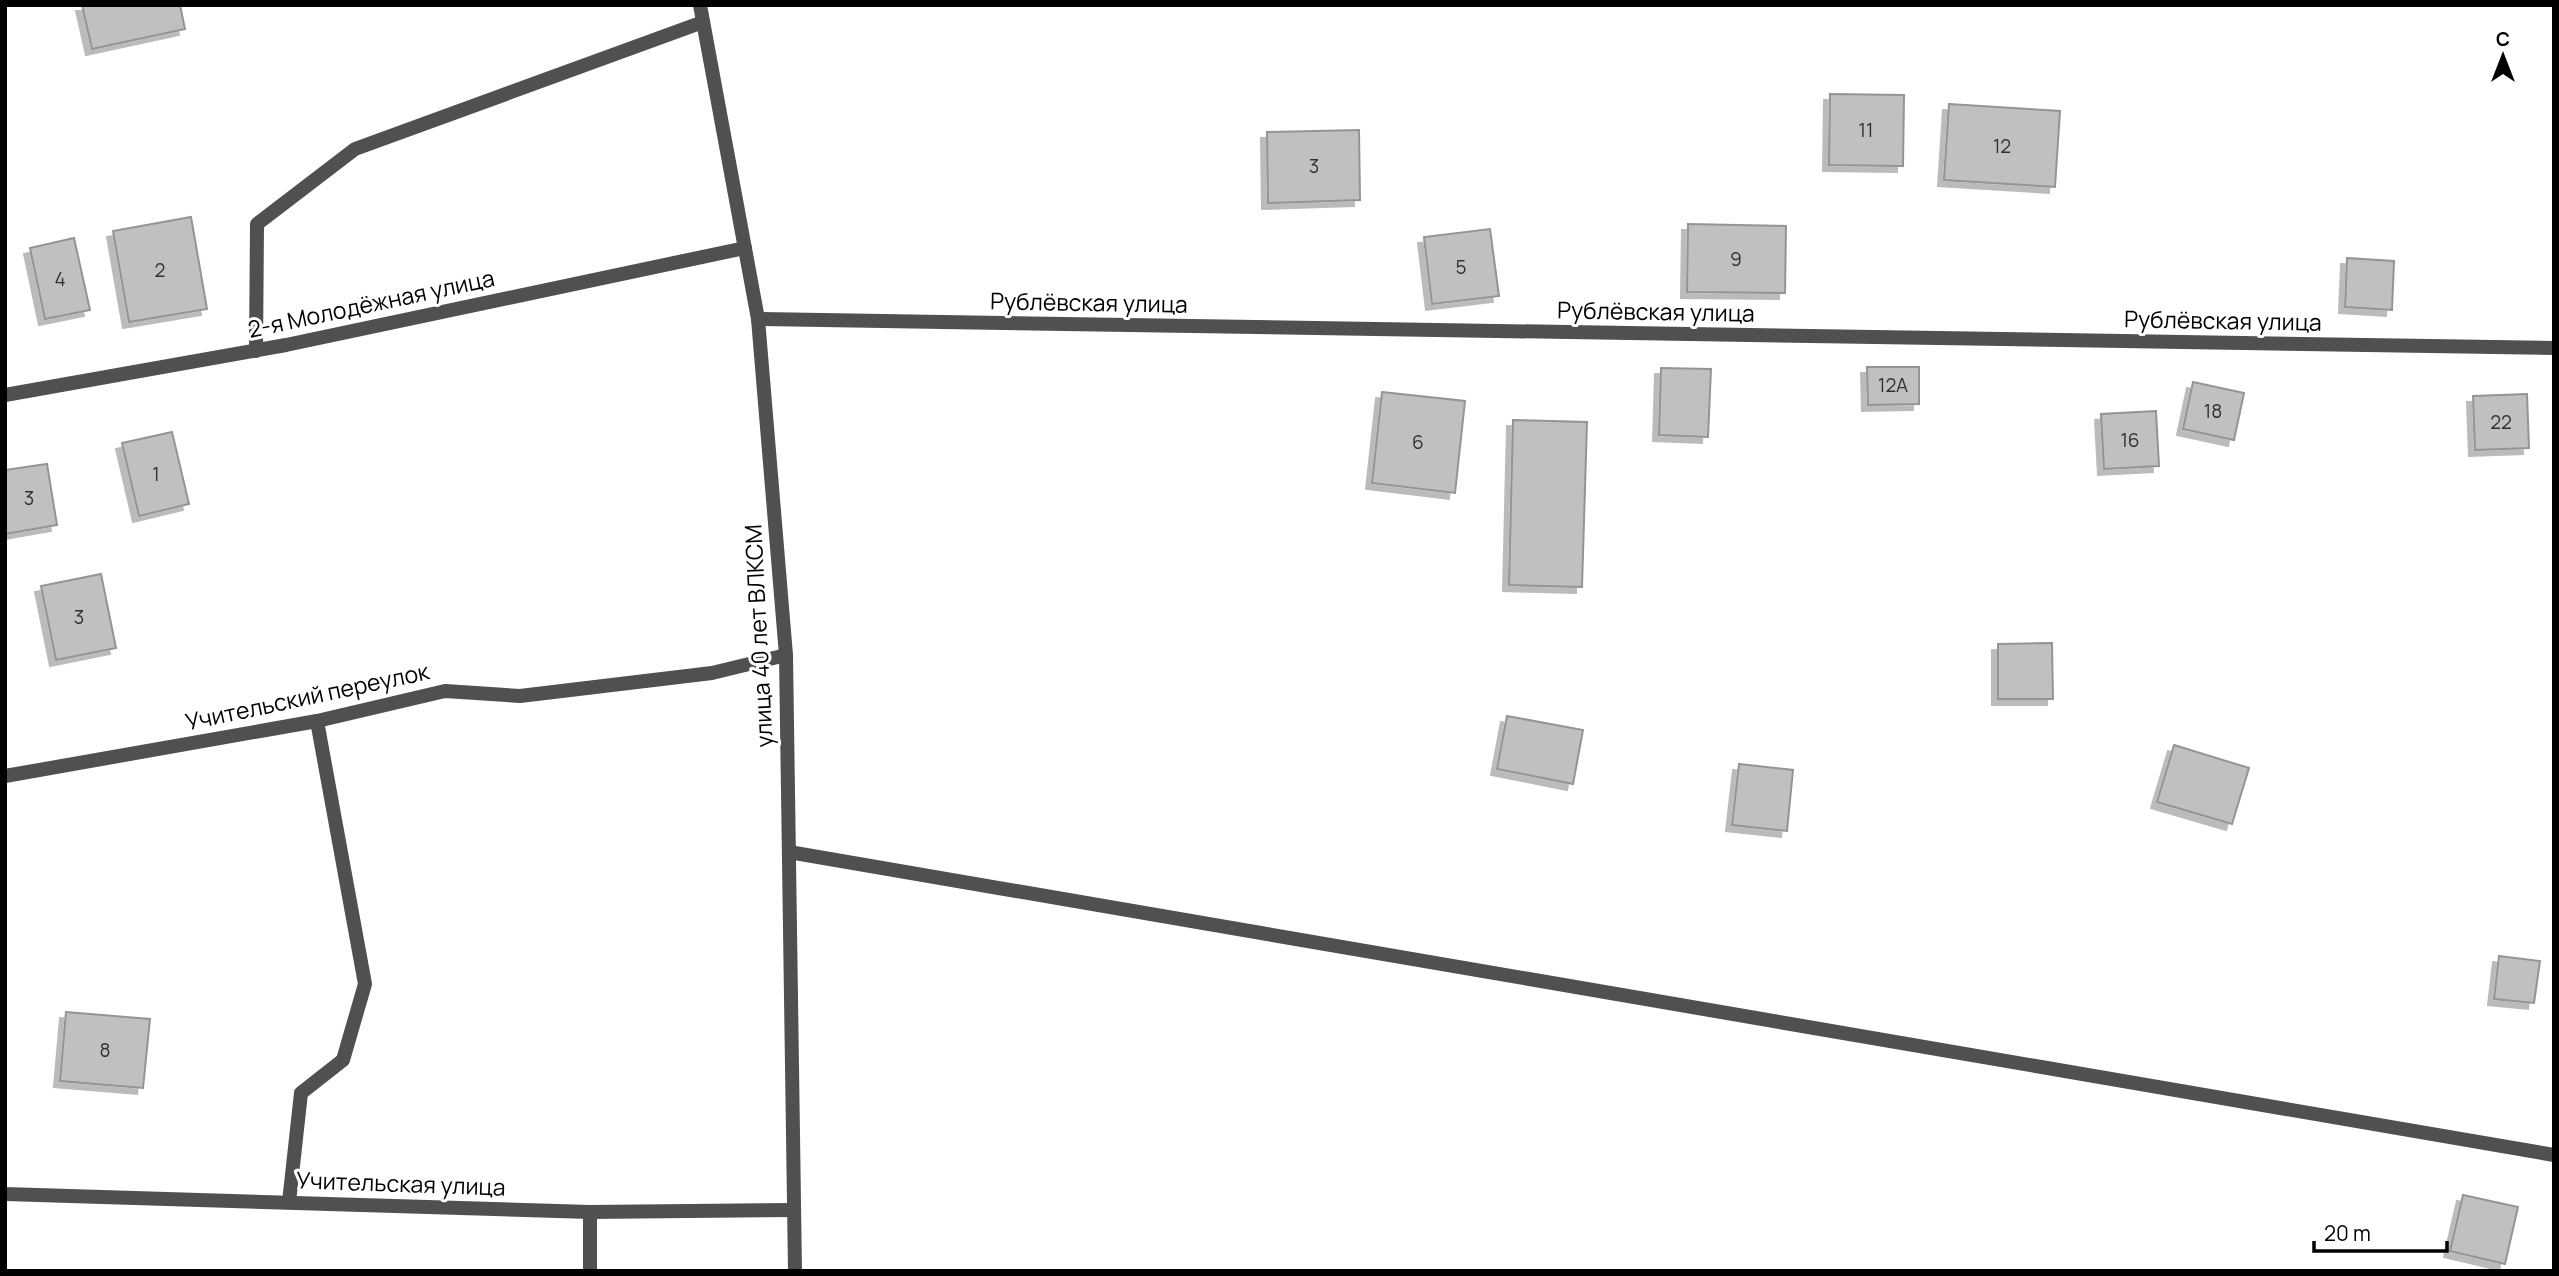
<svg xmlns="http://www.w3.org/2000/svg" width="2559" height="1276" font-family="Manrope,sans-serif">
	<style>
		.building { fill: #c0c0c0; stroke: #949494; stroke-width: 2; filter: url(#shadow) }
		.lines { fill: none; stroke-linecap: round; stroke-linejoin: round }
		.minor { stroke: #505050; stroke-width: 14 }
		.tertiary { stroke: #505050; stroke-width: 14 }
		.labels { text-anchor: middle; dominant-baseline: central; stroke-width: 6; stroke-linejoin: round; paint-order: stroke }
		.number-label { font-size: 19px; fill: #303030 }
		.street-label { font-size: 23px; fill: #000; stroke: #fff }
	</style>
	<defs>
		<filter id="shadow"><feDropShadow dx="-6" dy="6" stdDeviation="0" flood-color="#0004"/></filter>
	</defs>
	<rect width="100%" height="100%" fill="#fff"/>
	<g class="building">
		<polygon points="82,5 180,5 185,29 92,49"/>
		<polygon points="1830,94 1904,95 1903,166 1829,165"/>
		<polygon points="1949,104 2060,111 2055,187 1944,180"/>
		<polygon points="1359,130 1360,200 1268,203 1267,132"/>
		<polygon points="191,217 207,309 129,322 113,231"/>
		<polygon points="1688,224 1786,226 1785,293 1687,292"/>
		<polygon points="1490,229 1499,296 1432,304 1424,237"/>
		<polygon points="74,238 90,310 45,319 30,248"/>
		<polygon points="2347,258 2394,261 2392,310 2345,307"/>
		<polygon points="1867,367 1919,367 1919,404 1868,405"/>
		<polygon points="1661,368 1711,369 1708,437 1659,435"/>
		<polygon points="2193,382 2244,393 2234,440 2183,429"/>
		<polygon points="1382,392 1465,401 1455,493 1372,483"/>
		<polygon points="2527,394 2529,448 2475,450 2473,396"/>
		<polygon points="2156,411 2159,466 2104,469 2101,414"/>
		<polygon points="1513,420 1587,422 1582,587 1509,585"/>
		<polygon points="172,432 189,504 139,516 122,443"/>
		<polygon points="47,464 57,525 5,534 5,470"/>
		<polygon points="101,574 116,648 56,660 41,586"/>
		<polygon points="2052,643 2053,699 1998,699 1998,644"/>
		<polygon points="1507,716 1583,730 1573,784 1497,769"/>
		<polygon points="2174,745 2249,768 2232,824 2157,802"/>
		<polygon points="1739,764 1793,770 1787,831 1732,825"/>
		<polygon points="2499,956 2540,961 2534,1003 2494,999"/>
		<polygon points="66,1012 150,1019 143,1088 60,1081"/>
		<polygon points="2463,1195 2518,1207 2505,1264 2450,1251"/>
	</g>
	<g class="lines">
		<g class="minor">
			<polyline points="758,319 2554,348"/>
			<polyline points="256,351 257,224 355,149 703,22"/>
			<polyline points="5,395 286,345 745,248"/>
			<polyline points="5,776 317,721 445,691 520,696 712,673 786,655"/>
			<polyline points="789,852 2554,1155"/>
			<polyline points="5,1194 590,1212 794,1210"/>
			<polyline points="289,1202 301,1093 343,1060 365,984 317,721"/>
			<polyline points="590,1212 590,1271"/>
		</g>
		<polyline class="tertiary" points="700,5 758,319 786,655 795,1271"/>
	</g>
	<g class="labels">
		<g class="number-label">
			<text x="1866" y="130">11</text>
			<text x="2002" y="146">12</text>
			<text x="1314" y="166">3</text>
			<text x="1736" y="259">9</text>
			<text x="1461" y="267">5</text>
			<text x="160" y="270">2</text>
			<text x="60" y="279">4</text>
			<text x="1893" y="385">12А</text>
			<text x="2213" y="411">18</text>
			<text x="2501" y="422">22</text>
			<text x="2130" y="440">16</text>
			<text x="1418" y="442">6</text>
			<text x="156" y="474">1</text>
			<text x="29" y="498">3</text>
			<text x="79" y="617">3</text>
			<text x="105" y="1050">8</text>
		</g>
		<g class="street-label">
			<text transform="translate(1089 302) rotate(1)">Рублёвская улица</text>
			<text transform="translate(371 303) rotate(-12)">2-я Молодёжная улица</text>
			<text transform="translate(1656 311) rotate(1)">Рублёвская улица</text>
			<text transform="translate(2223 320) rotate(1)">Рублёвская улица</text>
			<text transform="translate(758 636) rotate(-93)">улица 40 лет ВЛКСМ</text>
			<text transform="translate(307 696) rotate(-12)">Учительский переулок</text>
			<text transform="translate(401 1183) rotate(2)">Учительская улица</text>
		</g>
	</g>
	<rect width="2559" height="1276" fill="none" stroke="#000000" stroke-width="14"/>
	<g transform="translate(2503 56)" stroke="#ffffff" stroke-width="5" paint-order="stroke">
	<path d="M0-5L12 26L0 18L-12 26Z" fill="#000000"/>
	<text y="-10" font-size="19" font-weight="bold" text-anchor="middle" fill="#000000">С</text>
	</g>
	<path d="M2314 1241v10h133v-10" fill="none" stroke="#000000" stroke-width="3.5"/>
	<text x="2324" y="1241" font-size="21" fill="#000000" stroke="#ffffff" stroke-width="5" paint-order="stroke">20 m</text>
</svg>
